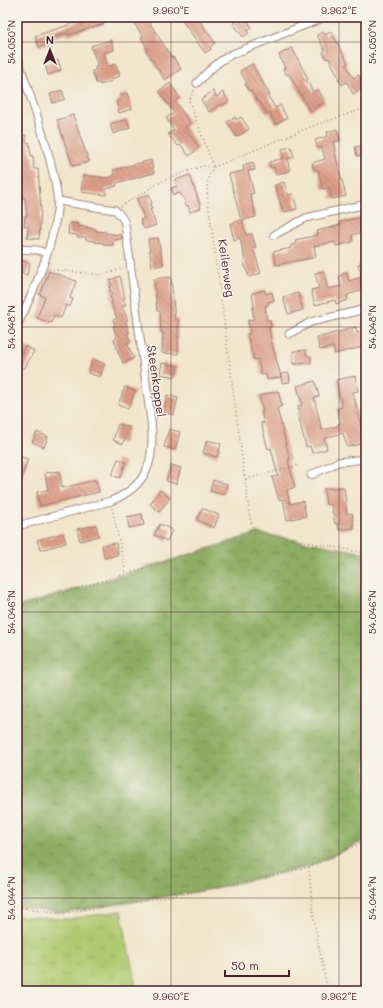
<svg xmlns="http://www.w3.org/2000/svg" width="383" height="1008" font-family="Mali,sans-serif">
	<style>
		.grass { fill: url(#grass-tufts); stroke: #7d744d }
		.forest { fill: url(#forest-crowns); stroke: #6b6646 }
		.building { fill: url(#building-back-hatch) }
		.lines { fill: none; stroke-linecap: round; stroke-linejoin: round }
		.minor-casing { stroke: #9e827b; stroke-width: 9 }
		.path { stroke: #9e827b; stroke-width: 1.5; stroke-dasharray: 1 3; stroke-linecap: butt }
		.minor { stroke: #fff; stroke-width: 7 }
		.ticks { fill: none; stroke: #4a1f2b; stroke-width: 1; stroke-opacity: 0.45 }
		.labels { text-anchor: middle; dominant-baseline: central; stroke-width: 3; stroke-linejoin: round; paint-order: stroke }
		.street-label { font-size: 12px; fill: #4a1f2b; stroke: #f7f3e8 }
		.neatline { fill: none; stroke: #4a1f2b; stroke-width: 1.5 }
		.ticks-label { font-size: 10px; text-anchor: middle; fill: #4a1f2b }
	</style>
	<defs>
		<pattern id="grass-tufts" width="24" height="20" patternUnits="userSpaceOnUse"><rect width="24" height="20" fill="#b0c96f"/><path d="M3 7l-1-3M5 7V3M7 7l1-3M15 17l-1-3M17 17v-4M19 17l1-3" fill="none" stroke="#99ac60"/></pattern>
		<pattern id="forest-crowns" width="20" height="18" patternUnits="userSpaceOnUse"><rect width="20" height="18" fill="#8cad62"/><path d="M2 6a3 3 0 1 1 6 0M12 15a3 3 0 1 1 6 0" fill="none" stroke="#748c51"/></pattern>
		<pattern id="building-back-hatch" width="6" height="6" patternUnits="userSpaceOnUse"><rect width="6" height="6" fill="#dd9e88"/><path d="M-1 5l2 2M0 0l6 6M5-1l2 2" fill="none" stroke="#b5806f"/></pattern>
	</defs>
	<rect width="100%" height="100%" fill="#f7f3e8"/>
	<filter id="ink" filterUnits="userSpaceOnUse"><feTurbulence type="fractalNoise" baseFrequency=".025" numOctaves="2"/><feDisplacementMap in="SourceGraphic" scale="8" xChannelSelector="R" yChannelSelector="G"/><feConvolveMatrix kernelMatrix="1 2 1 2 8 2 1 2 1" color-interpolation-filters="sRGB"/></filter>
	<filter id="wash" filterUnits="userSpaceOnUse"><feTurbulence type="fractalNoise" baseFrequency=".012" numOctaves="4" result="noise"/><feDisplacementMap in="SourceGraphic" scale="16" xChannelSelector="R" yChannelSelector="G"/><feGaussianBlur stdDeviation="0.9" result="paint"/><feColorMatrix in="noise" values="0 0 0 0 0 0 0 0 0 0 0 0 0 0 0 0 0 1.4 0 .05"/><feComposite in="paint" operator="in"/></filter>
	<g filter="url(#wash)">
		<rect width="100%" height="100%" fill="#f1e5cb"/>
		<polygon class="grass" points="121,911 137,991 17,991 17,916 68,919"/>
		<polygon class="forest" points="258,533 366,553 366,840 309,867 201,891 63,913 17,907 17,607 126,574"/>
		<g id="blocks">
			<g class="building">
				<polygon points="86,17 102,17 104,24 68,35 67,33 51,38 53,43 39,47 35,36 78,22 78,20"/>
				<polygon points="132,17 146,17 172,58 173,57 181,69 165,80 146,51 148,49 141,38 143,37 134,23"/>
				<polygon points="180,17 197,17 215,43 210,47 211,49 205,53"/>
				<polygon points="243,17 245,17 252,28 247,31 249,33 243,37 233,23"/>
				<polygon points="323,32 325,35 331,32 348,63 346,64 353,78 359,75 365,87 353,94 347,82 342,85 338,79 339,78 329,58 326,59 323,52 325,51 317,35"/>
				<polygon points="111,40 114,50 104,53 108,66 116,64 120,76 111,79 112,81 100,85 99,83 96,83 92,71 96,70 95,67 98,66 91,46"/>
				<polygon points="292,48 308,79 306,80 313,92 318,89 325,102 310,111 289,74 287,75 283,69 285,68 279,55"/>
				<polygon points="58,60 61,70 48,75 45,64"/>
				<polygon points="252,64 270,95 268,96 275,108 280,105 287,118 276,124 269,112 267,114 259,101 258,102 251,90 249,91 245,84 247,83 240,71"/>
				<polygon points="170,83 180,98 175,101 190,123 185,127 199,148 189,156 181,145 178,146 168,134 174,130 166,118 174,113 159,91"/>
				<polygon points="62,90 65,99 53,103 50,94"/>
				<polygon points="213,91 217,97 223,92 229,101 221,106 220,104 209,112 201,100"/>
				<polygon points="127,93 132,109 119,113 116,102 120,100 119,96"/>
				<polygon points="73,115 89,162 73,166 57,120"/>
				<polygon points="235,117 236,120 241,117 249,129 237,137 227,122"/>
				<polygon points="127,119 130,128 113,134 110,124"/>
				<polygon points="337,129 340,140 333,142 335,150 334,150 346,196 332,199 329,188 323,189 318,170 314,170 312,163 325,159 322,147 318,148 315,140 328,136 327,132"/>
				<polygon points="26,135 26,143 29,142 31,156 33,156 34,169 38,169 41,210 39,239 27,238 28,226 24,226 25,216 27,216 25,198 22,198 21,179 18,179 17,136"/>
				<polygon points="366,145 366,155 357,156 355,147"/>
				<polygon points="291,147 294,157 287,158 290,171 276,174 274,167 271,168 269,162 284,158 282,149"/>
				<polygon points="151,160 154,173 116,183 117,186 106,189 106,195 81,192 83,175 108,178 115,175 113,170"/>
				<polygon points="253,162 255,170 248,171 254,193 250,194 256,217 242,220 246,235 252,234 256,248 253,248 261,273 249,277 243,261 245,260 240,238 234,240 230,224 241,220 229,174 244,171 243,165"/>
				<polygon points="190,175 201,208 190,212 188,205 186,206 183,197 182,197 180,193 174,195 171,188 177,186 175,180"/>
				<polygon points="284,182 288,195 293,194 297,209 283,212 275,185"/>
				<polygon points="149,194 152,204 150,205 152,209 150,209 156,225 144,229 140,220 144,218 137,199"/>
				<polygon points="366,216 366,231 352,235 353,242 336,246 335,242 314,246 316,257 276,265 273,252 291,248 291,245 296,244 295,240 318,235 317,231 340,225 340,222"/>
				<polygon points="69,223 78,224 78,226 87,227 87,228 96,229 96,231 106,232 105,233 121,235 122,238 112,241 113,245 104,245 104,243 95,242 95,241 86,240 86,237 77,237 77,235 68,234"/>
				<polygon points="158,238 163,265 152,267 148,239"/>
				<polygon points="17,259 30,263 27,275 17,272"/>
				<polygon points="366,262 366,289 347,295 348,300 336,304 335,300 315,305 311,290 319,288 315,273 323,271 328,289 341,286 339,277 343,274 347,273 349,281 362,277 358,264"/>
				<polygon points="49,271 76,281 70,298 73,299 70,307 66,305 61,318 54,315 51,323 37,318 45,297 40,295"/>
				<polygon points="120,276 125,298 123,299 126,305 122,307 128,320 126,321 129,333 127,334 131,341 127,343 134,358 123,363 116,347 117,347 114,340 117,338 113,326 115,326 113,320 117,318 111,303 113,303 110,296 112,295 109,287 112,286 110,280"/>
				<polygon points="171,277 175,320 178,319 178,354 162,353 163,332 161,332 160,311 157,311 156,299 154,279"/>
				<polygon points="265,290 266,294 272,292 274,301 268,302 268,305 265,306 267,320 270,320 271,326 269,327 271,340 281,377 267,380 266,374 261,375 258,359 254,360 247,334 250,333 248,320 254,319 252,308 254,307 252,293"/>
				<polygon points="298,293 303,310 288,314 283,297"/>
				<polygon points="356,327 357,333 366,331 366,346 335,354 333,347 320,350 317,338"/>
				<polygon points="25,346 34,351 24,369 17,365 17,361"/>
				<polygon points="306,350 307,356 311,356 311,363 293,364 293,351"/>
				<polygon points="93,359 105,364 100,377 88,373"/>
				<polygon points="162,363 178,366 175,377 160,374"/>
				<polygon points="289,373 290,382 282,383 281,374"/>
				<polygon points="355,376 358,391 353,392 365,443 347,447 343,433 324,438 327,449 312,453 310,446 306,447 298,414 300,413 298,406 302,405 297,386 315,381 319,396 314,398 322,430 338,426 338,424 341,423 337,409 342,407 336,380"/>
				<polygon points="125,387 135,391 128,409 118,405"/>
				<polygon points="278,391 282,406 277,408 290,460 288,460 295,487 287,490 290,504 303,501 306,516 287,520 283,499 279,500 272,477 278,476 271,448 268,449 261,423 264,423 261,412 263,412 259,396"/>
				<polygon points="167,395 178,398 174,415 163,412"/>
				<polygon points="118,424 129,427 123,444 113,440"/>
				<polygon points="169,429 180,432 175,450 164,447"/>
				<polygon points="37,432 48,437 44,447 32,442"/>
				<polygon points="207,440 221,444 217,457 203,453"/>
				<polygon points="17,456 28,459 22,477 17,475"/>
				<polygon points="118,459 126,462 120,478 112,475"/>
				<polygon points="171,465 181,468 176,484 166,481"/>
				<polygon points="60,471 62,488 96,480 99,492 40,506 37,492 48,490 45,473"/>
				<polygon points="213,480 227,484 224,495 210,491"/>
				<polygon points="344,487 347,514 352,513 354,528 339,530 338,523 335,524 331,504 326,505 324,489"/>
				<polygon points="160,490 170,498 159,512 150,504"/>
				<polygon points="202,508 219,515 214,528 197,520"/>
				<polygon points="142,514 144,525 129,528 127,517"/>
				<polygon points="160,524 172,530 167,541 154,535"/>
				<polygon points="96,525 99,536 80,541 77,529"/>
				<polygon points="63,533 66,543 40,550 37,540"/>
				<polygon points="116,543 118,555 104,558 102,545"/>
			</g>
		</g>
	</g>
	<g filter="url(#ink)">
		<use href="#blocks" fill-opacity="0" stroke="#9e827b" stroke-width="1"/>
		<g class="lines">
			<defs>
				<g id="minor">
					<path d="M17 56C32 103 52 153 58 201"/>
					<path d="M197 83C207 72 217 62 230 55L325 17"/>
					<polyline points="274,235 306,218 366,204"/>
					<polyline points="17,249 37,250 46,253"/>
					<path d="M17 326C35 289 55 243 58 201L115 210C120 214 123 217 125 224L151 421C155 460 149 485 111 501L17 526"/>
					<polyline points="289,334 311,322 366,309"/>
					<polyline points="311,475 338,462 366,459"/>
				</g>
			</defs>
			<use href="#minor" class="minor-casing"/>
			<g class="path">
				<polyline points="121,206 164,180 202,166 214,167 189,101 194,90"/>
				<polyline points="49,269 103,275 124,268"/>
				<polyline points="246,479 299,465"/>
				<polyline points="112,508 126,574"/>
				<path d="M258 533 253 528 250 518 207 193C207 183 208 175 214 167L315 125 366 108"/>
				<polyline points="17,607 126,574 258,533 366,553"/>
				<path d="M309 867C311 909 319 950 328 991"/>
				<polyline points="17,907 63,913 201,891 309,867 366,840"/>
			</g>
			<use href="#minor" class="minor"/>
		</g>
	</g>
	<path class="ticks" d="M171 17V991M339 17V991M17 42H366M17 327H366M17 612H366M17 898H366"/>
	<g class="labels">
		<g class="street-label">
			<text transform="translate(227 268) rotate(82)">Keilerweg</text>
			<text transform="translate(157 381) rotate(82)">Steenkoppel</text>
		</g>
	</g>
	<rect width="383" height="1008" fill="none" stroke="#f7f3e8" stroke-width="44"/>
	<g transform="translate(50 50)" stroke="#f7f3e8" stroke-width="3" paint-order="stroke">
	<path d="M0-3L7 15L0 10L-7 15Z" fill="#4a1f2b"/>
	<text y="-6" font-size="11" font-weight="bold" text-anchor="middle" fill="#4a1f2b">N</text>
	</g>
	<path d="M225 970v6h64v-6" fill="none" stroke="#4a1f2b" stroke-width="2"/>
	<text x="231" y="970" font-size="12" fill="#4a1f2b" stroke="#f7f3e8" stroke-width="3" paint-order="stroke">50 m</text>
	<rect x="22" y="22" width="339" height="964" class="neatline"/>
	<g class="ticks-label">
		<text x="171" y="14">9.960°E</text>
		<text x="339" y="14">9.962°E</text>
		<text transform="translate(11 42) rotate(-90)" y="4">54.050°N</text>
		<text transform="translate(372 42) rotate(-90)" y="4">54.050°N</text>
		<text transform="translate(11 327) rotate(-90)" y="4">54.048°N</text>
		<text transform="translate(372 327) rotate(-90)" y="4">54.048°N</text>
		<text transform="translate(11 612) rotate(-90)" y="4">54.046°N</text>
		<text transform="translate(372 612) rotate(-90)" y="4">54.046°N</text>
		<text transform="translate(11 898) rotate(-90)" y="4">54.044°N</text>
		<text transform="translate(372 898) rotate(-90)" y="4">54.044°N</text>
		<text x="171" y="1000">9.960°E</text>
		<text x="339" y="1000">9.962°E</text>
	</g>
</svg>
